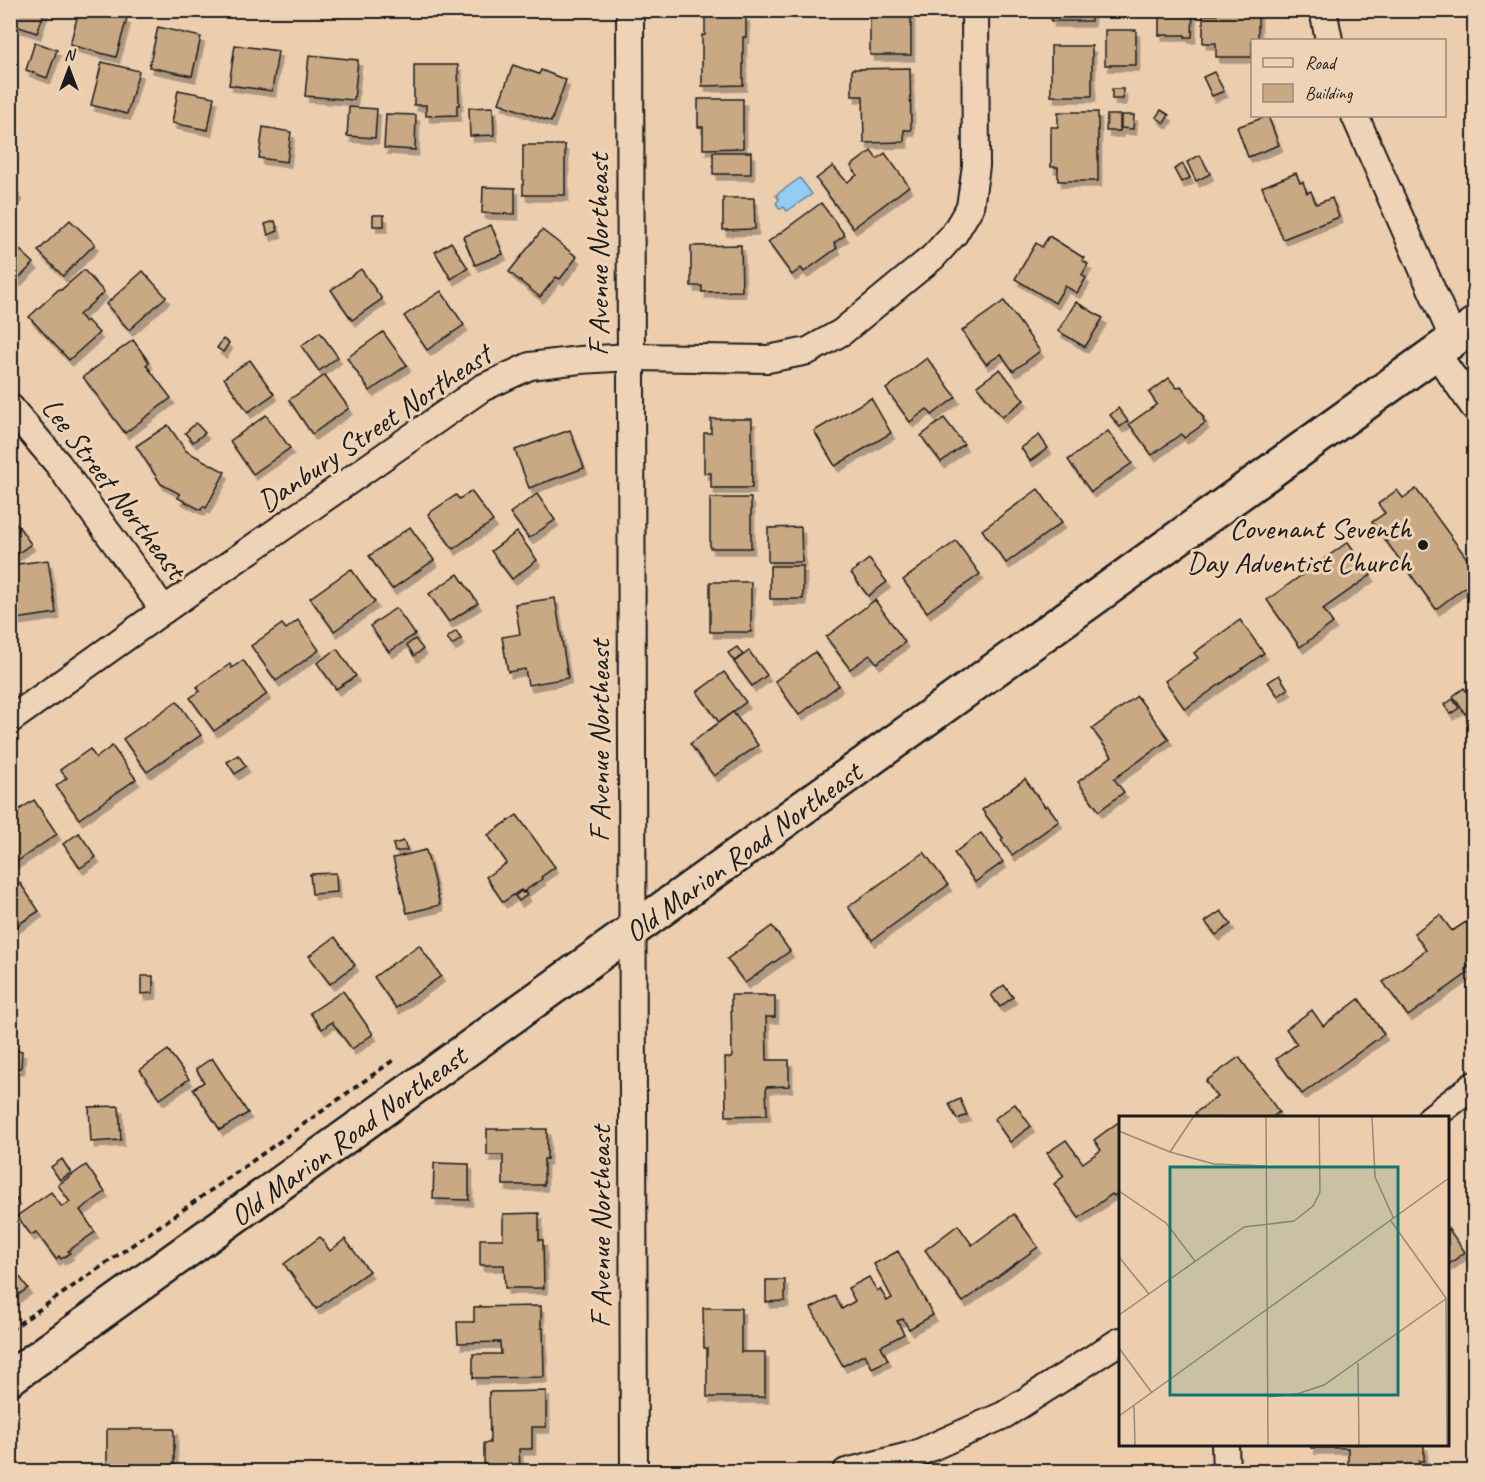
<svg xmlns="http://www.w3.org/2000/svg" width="1485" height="1482" font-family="Caveat,sans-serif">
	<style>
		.water { fill: #95ccf4; stroke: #65869e; stroke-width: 1.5 }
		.building { fill: #c9a884; stroke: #1c1c1c; stroke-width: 1.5; filter: url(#shadow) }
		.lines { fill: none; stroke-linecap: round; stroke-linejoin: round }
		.minor-casing { stroke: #1c1c1c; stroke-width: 30 }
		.secondary-casing { stroke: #1c1c1c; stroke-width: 38 }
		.path { stroke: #1c1c1c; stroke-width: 4; stroke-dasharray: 6 4.5; stroke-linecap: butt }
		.minor { stroke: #efd3b6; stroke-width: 26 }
		.secondary { stroke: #efd3b6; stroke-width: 33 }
		.poi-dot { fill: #1c1c1c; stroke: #efd3b6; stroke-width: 2 }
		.labels { text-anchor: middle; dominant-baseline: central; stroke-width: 6; stroke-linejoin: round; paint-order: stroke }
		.street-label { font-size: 30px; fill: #1c1c1c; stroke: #efd3b6 }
		.poi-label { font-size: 30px; fill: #1c1c1c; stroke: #efd3b6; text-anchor: end }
		.inset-road { fill: none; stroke: #998774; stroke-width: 1.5 }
		.view { fill: #0f766e; fill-opacity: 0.15; stroke: #0f766e; stroke-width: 3 }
		.inset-edge { fill: none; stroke: #1c1c1c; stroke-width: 3 }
	</style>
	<defs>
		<filter id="shadow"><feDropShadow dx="3.5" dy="6" stdDeviation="0" flood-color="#0004"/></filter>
	</defs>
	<rect width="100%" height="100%" fill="#ecceaf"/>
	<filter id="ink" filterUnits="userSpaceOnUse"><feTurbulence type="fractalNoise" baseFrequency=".0167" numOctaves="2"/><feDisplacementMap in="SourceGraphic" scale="12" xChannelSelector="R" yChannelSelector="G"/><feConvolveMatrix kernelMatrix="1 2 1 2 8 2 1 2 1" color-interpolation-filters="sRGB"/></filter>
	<g filter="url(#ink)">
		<polygon class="water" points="800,178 812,194 787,211 784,207 780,209 776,203 779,200 776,195"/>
		<g class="building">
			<polygon points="10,10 45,10 37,33 10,24"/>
			<polygon points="79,10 97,10 127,18 116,57 70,45"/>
			<rect x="870" y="10" width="41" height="45"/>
			<rect x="1051" y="10" width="40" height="11"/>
			<polygon points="1159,10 1193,10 1192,37 1185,37 1185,35 1159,35"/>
			<polygon points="1217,10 1258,10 1258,40 1252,40 1252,57 1216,57 1216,43 1203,43 1203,15 1217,15"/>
			<polygon points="746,16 746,37 743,37 743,85 702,86 702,35 705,35 705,17"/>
			<polygon points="158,27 201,37 192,76 149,67"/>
			<rect x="1105" y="30" width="31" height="35"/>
			<polygon points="35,42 57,50 47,78 26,70"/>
			<polygon points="235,45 278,51 272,91 229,85"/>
			<rect x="1051" y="46" width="41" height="50"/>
			<polygon points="309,55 358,60 354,100 305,96"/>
			<polygon points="102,62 139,71 127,114 91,105"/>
			<polygon points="414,65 458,65 459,105 457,105 457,115 426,116 426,105 414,105"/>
			<polygon points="513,65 539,74 541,70 566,80 551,122 499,103"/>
			<polygon points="910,68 911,130 904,130 904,142 864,143 863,96 852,96 852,69"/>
			<polygon points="1214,72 1224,91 1212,96 1203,77"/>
			<rect x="1112" y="89" width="11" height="10"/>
			<polygon points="178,90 214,97 208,130 172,123"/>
			<polygon points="698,99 743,99 743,148 703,149 703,127 698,127"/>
			<polygon points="349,107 377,109 375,138 347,136"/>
			<polygon points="493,107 494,135 470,136 469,108"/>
			<polygon points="1161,110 1169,115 1164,123 1156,117"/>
			<polygon points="1058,112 1098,112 1098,181 1058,181 1058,167 1051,167 1051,127 1058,127"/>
			<polygon points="386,114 416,115 415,150 384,148"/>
			<polygon points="1107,115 1120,115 1120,131 1106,131"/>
			<polygon points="1121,115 1134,115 1133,129 1121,128"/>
			<polygon points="1268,116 1279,145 1248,157 1237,127"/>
			<polygon points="263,127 291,132 287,162 259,158"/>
			<rect x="523" y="145" width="42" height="50"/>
			<polygon points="871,151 877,159 885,153 909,186 853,228 816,179 833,166 847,182 857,175 851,166"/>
			<rect x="713" y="152" width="38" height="22"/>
			<polygon points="1200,155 1210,174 1196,181 1187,162"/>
			<polygon points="1183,164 1190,178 1181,182 1174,169"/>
			<polygon points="1296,173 1300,183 1303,182 1307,193 1311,191 1316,204 1332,198 1339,217 1283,239 1262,187"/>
			<polygon points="10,187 19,194 10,205"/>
			<polygon points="483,187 515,188 515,214 482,213"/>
			<polygon points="723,198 754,198 755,229 723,230"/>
			<polygon points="821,203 845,235 834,243 837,248 804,272 801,268 792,275 768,242"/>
			<rect x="373" y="215" width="11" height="11"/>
			<polygon points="70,220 95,244 63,276 38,251"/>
			<polygon points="275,221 278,231 268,235 265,224"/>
			<polygon points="491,225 503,254 475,265 463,237"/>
			<polygon points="542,230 577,257 560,279 556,277 540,297 509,272"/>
			<polygon points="1049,236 1084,258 1082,260 1088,264 1082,275 1086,278 1077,293 1065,286 1055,303 1015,279 1036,243 1042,247"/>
			<polygon points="10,241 34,263 10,287"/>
			<polygon points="451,242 468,268 451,279 435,252"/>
			<polygon points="741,245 742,291 702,292 702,286 691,286 691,246"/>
			<polygon points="361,269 382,299 352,320 331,290"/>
			<polygon points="84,270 104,292 79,315 85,322 87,320 99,333 69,360 29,317 59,289 61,290"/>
			<polygon points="143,271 166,297 129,330 106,304"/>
			<polygon points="441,291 464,325 427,350 404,316"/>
			<polygon points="1004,301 1040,351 1013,371 1001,354 986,364 962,331"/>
			<polygon points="1076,302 1103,318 1085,347 1058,331"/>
			<polygon points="320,332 338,357 319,371 301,346"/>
			<polygon points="383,332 407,365 370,391 347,358"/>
			<polygon points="223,339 229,343 223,352 217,348"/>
			<polygon points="133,340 149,362 146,365 171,398 125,433 83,377"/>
			<polygon points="927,358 956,397 932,415 927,409 910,422 886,389"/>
			<polygon points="250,360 274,394 248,412 224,378"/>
			<polygon points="1000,369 1024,400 1002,417 977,386"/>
			<polygon points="325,375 349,408 312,434 289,400"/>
			<polygon points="1169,378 1177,388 1181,386 1204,418 1203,419 1205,423 1184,438 1181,434 1152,455 1129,424 1157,404 1149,393"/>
			<polygon points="871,398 891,433 835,466 814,431"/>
			<polygon points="1118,408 1128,421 1120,427 1110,415"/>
			<polygon points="266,415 290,448 253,474 230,441"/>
			<polygon points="944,418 964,444 941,462 921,436"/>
			<polygon points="711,419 752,419 752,488 711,488 711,473 704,473 704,433 711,433"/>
			<polygon points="196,423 205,433 193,442 185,433"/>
			<polygon points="168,425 186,451 225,472 206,508 203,506 201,510 178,498 180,494 161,484 136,446"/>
			<polygon points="570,430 584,468 529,488 515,450"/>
			<polygon points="1108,431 1132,463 1091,492 1068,460"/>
			<polygon points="1039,435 1048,448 1030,461 1021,448"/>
			<polygon points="1038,489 1062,522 1006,563 982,530"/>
			<polygon points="1416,489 1474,568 1474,580 1436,609 1372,522 1385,513 1378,504 1397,490 1403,498"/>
			<polygon points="471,491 493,521 453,549 428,514 456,495 459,499"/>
			<polygon points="537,494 555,520 529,538 510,513"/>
			<rect x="710" y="498" width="41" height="50"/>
			<polygon points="17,524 31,544 10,559 10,528"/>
			<polygon points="410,527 434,560 392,589 369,556"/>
			<polygon points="801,527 802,562 768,562 768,528"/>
			<polygon points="517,532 537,560 512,579 491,551"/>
			<polygon points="956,541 980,574 927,612 903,580"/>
			<polygon points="1348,542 1371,575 1323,609 1333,623 1300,647 1267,600"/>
			<polygon points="869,559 887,582 868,596 851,573"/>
			<polygon points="48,560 56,613 16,619 10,583 10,565"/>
			<rect x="770" y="566" width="33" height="33"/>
			<polygon points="351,569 375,602 334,631 310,598"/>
			<polygon points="458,574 478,603 449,622 429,594"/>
			<rect x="710" y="582" width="41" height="50"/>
			<polygon points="555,598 568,678 528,685 525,669 508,672 502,637 520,634 515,604"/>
			<polygon points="875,600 905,642 877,663 870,655 850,669 826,637"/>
			<polygon points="396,608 415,634 389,652 370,626"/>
			<polygon points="298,620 319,650 276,681 251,646 282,624 286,629"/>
			<polygon points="1240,620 1264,653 1185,709 1165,681 1198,658 1194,653"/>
			<polygon points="456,631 461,639 452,645 447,638"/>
			<polygon points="415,639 423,649 414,656 407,645"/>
			<polygon points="737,647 743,655 734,661 728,653"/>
			<polygon points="337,649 356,676 336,689 317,663"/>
			<polygon points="749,651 767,675 752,686 734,662"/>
			<polygon points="815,652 839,685 799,715 775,681"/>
			<polygon points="243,660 267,694 214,731 190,698 200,691 197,687 230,664 232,668"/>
			<polygon points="724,672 746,702 719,722 697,692"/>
			<polygon points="1279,675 1288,689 1278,696 1268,682"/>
			<polygon points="1464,688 1474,702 1474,707 1465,714 1453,696"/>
			<polygon points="1137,696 1169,739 1114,779 1124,792 1099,811 1078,782 1112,756 1092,729"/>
			<polygon points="1453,699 1459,708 1450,714 1444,705"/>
			<polygon points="177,701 201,735 147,772 123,739"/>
			<polygon points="733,712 758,745 714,776 690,744"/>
			<polygon points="112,746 136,779 79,819 56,786 67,778 60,770 90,749 96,758"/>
			<polygon points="238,755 246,766 235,774 227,762"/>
			<polygon points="1025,779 1045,807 1047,805 1059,821 1012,855 1001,840 1003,838 982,810"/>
			<polygon points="34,800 57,834 16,862 10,854 10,816"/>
			<polygon points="517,815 555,867 541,877 542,879 523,892 521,890 503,902 486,877 507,863 488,835"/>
			<polygon points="79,833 96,857 80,868 63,844"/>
			<polygon points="981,833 1003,862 975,882 954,853"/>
			<polygon points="404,841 407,850 395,852 393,844"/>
			<polygon points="426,850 440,905 407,913 393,858"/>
			<polygon points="924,852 948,885 872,940 848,907"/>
			<polygon points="336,873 337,892 312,894 310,874"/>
			<polygon points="20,883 39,911 10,930 10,889"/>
			<polygon points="521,891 523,893 525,892 527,895 519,901 515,896"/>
			<polygon points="1221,911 1231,924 1216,935 1205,922"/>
			<polygon points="1440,915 1452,931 1466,922 1474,933 1474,962 1465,969 1468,973 1408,1016 1383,982 1426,950 1414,933"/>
			<polygon points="772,926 790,951 745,983 727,959"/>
			<polygon points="335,937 355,965 330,984 309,956"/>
			<polygon points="419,945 441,976 396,1008 374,977"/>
			<polygon points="141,976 153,976 153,993 141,994"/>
			<polygon points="1004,985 1013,997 1000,1007 991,995"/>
			<polygon points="343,991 373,1034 352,1049 332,1022 322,1029 310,1013"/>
			<polygon points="731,995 766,995 766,996 775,996 775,1017 766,1017 767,1060 789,1060 789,1086 766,1087 767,1115 726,1116 725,1058 731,1058 732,1056"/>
			<polygon points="1359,999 1384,1034 1302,1094 1276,1059 1297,1044 1286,1029 1312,1010 1323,1026"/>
			<polygon points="10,1050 22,1051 21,1068 10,1067"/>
			<polygon points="168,1050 189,1079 160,1099 140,1070"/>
			<polygon points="1239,1057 1279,1112 1271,1118 1198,1118 1195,1113 1217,1097 1206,1081"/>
			<polygon points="212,1058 248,1113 220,1130 193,1089 204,1082 196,1069"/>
			<polygon points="960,1099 967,1115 957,1119 949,1104"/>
			<polygon points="1015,1104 1031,1126 1010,1142 994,1119"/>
			<polygon points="119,1106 121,1140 91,1142 89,1107"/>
			<polygon points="1120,1121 1120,1191 1114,1196 1112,1194 1079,1218 1054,1184 1064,1176 1047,1153 1066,1140 1083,1163 1101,1150 1094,1140"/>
			<polygon points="487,1129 547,1129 547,1159 544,1159 544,1185 503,1185 503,1155 487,1155"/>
			<polygon points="62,1159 71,1173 60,1180 51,1167"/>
			<polygon points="434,1163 469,1164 469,1200 433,1199"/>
			<polygon points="86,1165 105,1192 80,1210 95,1232 68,1251 70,1253 61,1259 59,1256 56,1259 36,1232 31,1235 17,1216 51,1192 62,1207 70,1202 58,1185"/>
			<polygon points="10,1191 17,1200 10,1204"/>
			<polygon points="539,1213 539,1240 543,1240 544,1288 505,1288 504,1265 480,1265 480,1239 503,1239 503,1214"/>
			<polygon points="1014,1214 1038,1247 963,1302 925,1250 958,1225 972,1245"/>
			<polygon points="1448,1228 1465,1252 1448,1265"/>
			<polygon points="320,1237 330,1251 345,1239 369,1271 316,1309 284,1264"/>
			<polygon points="898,1251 933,1315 909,1329 903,1319 897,1321 904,1334 881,1346 888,1360 872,1368 865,1354 843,1366 811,1308 835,1296 842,1309 855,1301 848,1288 869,1277 877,1291 880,1289 887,1301 892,1298 874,1264"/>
			<polygon points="10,1264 28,1288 12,1299 10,1297"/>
			<polygon points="766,1280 785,1280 785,1301 766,1302"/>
			<polygon points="541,1306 541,1328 543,1328 544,1377 473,1378 473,1354 501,1354 500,1342 458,1343 457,1322 474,1322 474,1307"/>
			<polygon points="703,1308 741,1308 741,1352 765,1352 765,1397 707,1397 707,1348 704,1348"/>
			<polygon points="546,1391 546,1427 532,1427 532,1449 519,1449 520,1469 484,1469 484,1443 490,1443 489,1392"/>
			<rect x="107" y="1429" width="67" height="43"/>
			<polygon points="1311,1444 1424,1444 1424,1461 1419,1461 1419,1472 1348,1472 1348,1448 1311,1448"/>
		</g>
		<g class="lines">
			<defs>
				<g id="minor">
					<polyline points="630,10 634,1472"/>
					<polyline points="1323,10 1329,40"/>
					<polyline points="1355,116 1454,340"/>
					<polyline points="1436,353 1474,407"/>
					<polyline points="10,407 58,464 164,610"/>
					<polyline points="10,720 164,610 482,388 530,366 580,360 631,357 768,359 808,351 842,332 933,257 954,234 970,207 976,166 975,10"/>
					<polyline points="1431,1118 1474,1085"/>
					<polyline points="1225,1444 1226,1472"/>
					<polyline points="846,1472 916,1454 1004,1415 1120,1341"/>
				</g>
				<polyline id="secondary" points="10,1378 1474,325"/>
			</defs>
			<use href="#minor" class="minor-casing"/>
			<use href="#secondary" class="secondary-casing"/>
			<polyline class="path" points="10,1330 230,1177 395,1059"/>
			<use href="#minor" class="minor"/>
			<use href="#secondary" class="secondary"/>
		</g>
	</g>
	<circle class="poi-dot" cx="1423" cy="545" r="6"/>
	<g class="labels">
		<g class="street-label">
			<text transform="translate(598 255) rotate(-90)">F Avenue Northeast</text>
			<text transform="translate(374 428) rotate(-34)">Danbury Street Northeast</text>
			<text transform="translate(114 488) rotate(53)">Lee Street Northeast</text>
			<text transform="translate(599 741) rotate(-90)">F Avenue Northeast</text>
			<text transform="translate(743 852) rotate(-36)">Old Marion Road Northeast</text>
			<text transform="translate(348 1136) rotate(-36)">Old Marion Road Northeast</text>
			<text transform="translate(600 1227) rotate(-90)">F Avenue Northeast</text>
		</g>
		<g class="poi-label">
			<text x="1411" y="528">Covenant Seventh<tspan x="1411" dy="34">Day Adventist Church</tspan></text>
		</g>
	</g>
	<g transform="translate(1119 1116)">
		<rect width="330" height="330" fill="#ecceaf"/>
		<path class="inset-road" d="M147 0 149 330M253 0 256 61 275 103M0 15 51 36 95 48 148 50M51 36 75 0M0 75 47 107 76 145M272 105 327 182 328 330M0 141 30 178M0 199 125 111 175 105 194 90 201 76 200 0M0 232 33 277M239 247 240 330M148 281 178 278 205 269 328 182M15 290 16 330M0 300 330 62"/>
		<path class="view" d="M51 51H279V279H51Z"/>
		<rect width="330" height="330" class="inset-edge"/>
	</g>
	<rect width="1485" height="1482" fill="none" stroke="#efd3b6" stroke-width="36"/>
	<rect x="18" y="18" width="1449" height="1446" fill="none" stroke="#1c1c1c" stroke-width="2" filter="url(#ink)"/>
	<rect x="1251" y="39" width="195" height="78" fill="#efd3b6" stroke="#9b8a78" stroke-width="1.5"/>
	<rect x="1263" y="58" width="30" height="9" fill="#efd3b6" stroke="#9b8a78" stroke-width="1.5"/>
	<text x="1305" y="69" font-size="18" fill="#1c1c1c">Road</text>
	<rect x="1263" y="84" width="30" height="18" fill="#c9a884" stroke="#9b8a78" stroke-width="1.5"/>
	<text x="1305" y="99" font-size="18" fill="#1c1c1c">Building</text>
	<g transform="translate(69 69)" stroke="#efd3b6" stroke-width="4.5" paint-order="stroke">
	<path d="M0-4.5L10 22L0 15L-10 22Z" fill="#1c1c1c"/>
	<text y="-9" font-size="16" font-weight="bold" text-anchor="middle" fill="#1c1c1c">N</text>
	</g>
</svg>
